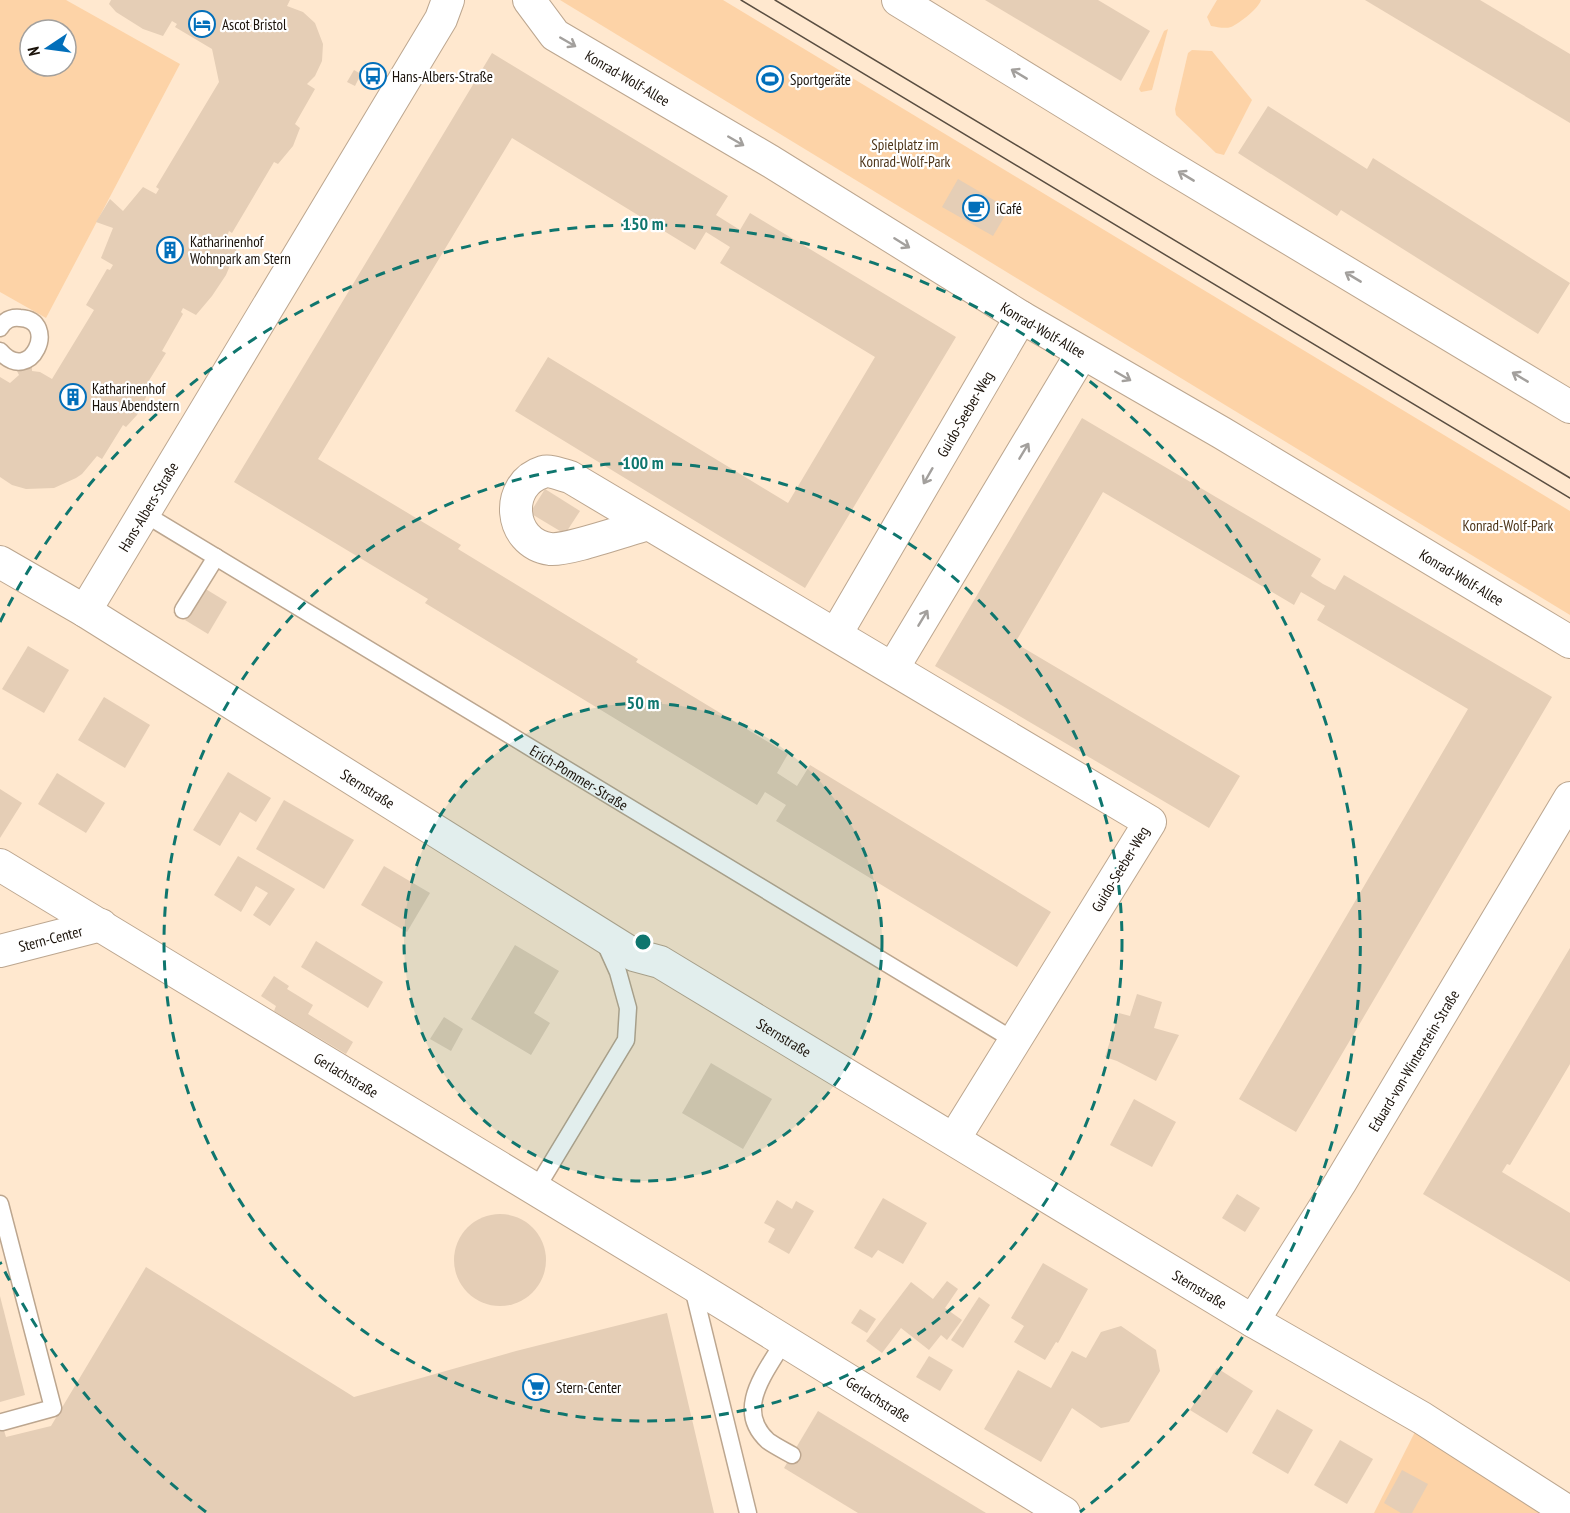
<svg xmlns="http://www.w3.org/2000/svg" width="1570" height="1513" font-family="'PT Sans Narrow',sans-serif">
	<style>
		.green { fill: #fdd3a7; fill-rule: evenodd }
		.building { fill: #e5ceb6 }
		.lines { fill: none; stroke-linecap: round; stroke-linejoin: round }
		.lane-casing { stroke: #bca68f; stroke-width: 19 }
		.street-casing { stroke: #bca68f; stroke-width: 34 }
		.lane { stroke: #fff; stroke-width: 16 }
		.street { stroke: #fff; stroke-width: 32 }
		.tram { stroke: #5a4e41; stroke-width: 1.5 }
		.oneway { stroke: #a3a09d }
		.ring { fill: none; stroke: #0f766e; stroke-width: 3; stroke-dasharray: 10 8 }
		.labels { text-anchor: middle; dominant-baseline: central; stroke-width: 4.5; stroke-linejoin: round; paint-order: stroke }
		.poi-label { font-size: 15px; fill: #1a120a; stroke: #fff; text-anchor: start }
		.street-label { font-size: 15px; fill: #1a120a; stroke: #fff }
		.park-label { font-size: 15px; fill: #4d3519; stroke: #fff }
		.centre { fill: #0f766e; stroke: #fff; stroke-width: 3 }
		.ring-label { font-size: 18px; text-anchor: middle; font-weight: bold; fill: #0f766e; stroke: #fff; stroke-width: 4.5; stroke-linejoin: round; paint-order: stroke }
	</style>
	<rect width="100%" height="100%" fill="#ffe8cf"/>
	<g class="green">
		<path d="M0 0H66L180 64 46 318 0 292ZM30 30H66V66H30Z"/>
		<polygon points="560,0 723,0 1570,511 1570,615"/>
		<path d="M1217 0H1261C1259 8 1240 23 1231 27 1225 29 1217 27 1211 26L1207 17Z"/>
		<polygon points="1168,29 1152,90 1141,92 1139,89 1164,31"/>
		<polygon points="1192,50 1212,51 1252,100 1224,155 1216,153 1176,115 1175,109 1188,53"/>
		<polygon points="1422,1418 1570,1513 1374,1513"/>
	</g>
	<g class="building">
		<polygon points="111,0 290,0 287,6 303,12 315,23 323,44 322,61 315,76 307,84 315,89 295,124 300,128 293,146 278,164 274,162 232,233 229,231 227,236 239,244 226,275 212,296 196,315 183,308 181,312 183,314 162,351 166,353 145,387 149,389 147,395 137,415 126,427 123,425 102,459 97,456 82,474 76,478 54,488 26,489 12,485 0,477 0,377 10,383 19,375 16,369 32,365 32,371 40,372 52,379 94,310 86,305 107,269 110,270 113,265 101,258 113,228 96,222 110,199 123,211 143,187 156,194 159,189 156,187 219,82 212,49 175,27 177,24 172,21 163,36 143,29 116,12 109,4"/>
		<polygon points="985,0 1098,0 1150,31 1121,81"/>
		<polygon points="1365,0 1480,0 1570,54 1570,123"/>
		<polygon points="492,53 728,196 716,215 740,230 750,213 956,337 805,588 515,411 548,357 788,503 875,357 720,263 730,247 706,232 695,250 512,138 318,459 461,545 458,549 638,659 636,662 788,754 777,773 797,786 810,765 1051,912 1017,967 776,821 786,805 765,792 757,805 425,603 428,599 234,482"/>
		<polygon points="354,70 361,74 355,86 347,82"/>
		<polygon points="1268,106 1367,169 1373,158 1570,283 1538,334 1341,210 1337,216 1238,153"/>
		<polygon points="958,179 1009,209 993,236 942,207"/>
		<polygon points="1082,418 1321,559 1311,576 1323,584 1335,590 1344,575 1552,697 1296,1132 1239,1099 1468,709 1317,620 1325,606 1301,592 1294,605 1103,492 1015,643 1240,776 1209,828 935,666"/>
		<polygon points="545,489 580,511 565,534 530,513"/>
		<polygon points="204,588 227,602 208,634 185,620"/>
		<polygon points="28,646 69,670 44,713 2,689"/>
		<polygon points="104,697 150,725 125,768 78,740"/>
		<polygon points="228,772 271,798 256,822 240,812 220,846 193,830"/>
		<polygon points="57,773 105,803 86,833 38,804"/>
		<polygon points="0,789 22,803 0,838"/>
		<polygon points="284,800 354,840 324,889 256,849"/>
		<polygon points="238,856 295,889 270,926 253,915 268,893 256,886 241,912 214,895"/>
		<polygon points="384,866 430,893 407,932 361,905"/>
		<polygon points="316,941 383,982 368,1008 301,967"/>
		<polygon points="515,945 559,971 534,1013 550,1023 531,1055 471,1019"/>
		<polygon points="1570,948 1570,1064 1510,1165 1507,1164 1502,1172 1570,1213 1570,1282 1423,1194"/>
		<polygon points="274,976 289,986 287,989 313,1005 308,1014 353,1042 346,1054 274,1011 276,1006 261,996"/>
		<polygon points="1137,994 1162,1002 1154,1028 1179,1035 1156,1081 1117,1061 1105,1057 1119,1013 1130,1016"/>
		<polygon points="444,1017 463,1029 451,1051 430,1039"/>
		<polygon points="711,1063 772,1099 743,1149 682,1113"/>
		<polygon points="1134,1099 1176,1122 1152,1167 1110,1145"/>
		<polygon points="1237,1194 1260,1208 1245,1232 1222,1218"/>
		<polygon points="883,1198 927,1223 903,1264 878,1250 872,1258 854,1248"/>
		<polygon points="777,1200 792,1209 796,1201 814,1211 789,1254 768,1242 775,1229 764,1223"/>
		<circle cx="500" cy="1260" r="46"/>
		<polygon points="1043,1263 1088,1289 1058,1343 1056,1342 1045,1360 1014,1342 1024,1326 1011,1318"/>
		<polygon points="146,1267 354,1397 516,1351 667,1313 714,1513 0,1513 0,1418 6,1437 51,1426"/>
		<polygon points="947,1281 958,1289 945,1308 962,1320 947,1340 941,1335 929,1350 901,1328 882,1353 866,1341 911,1282 933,1299"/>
		<polygon points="0,1296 25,1395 0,1402"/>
		<polygon points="979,1297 990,1305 963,1348 951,1340"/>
		<polygon points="860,1309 876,1319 867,1333 851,1323"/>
		<polygon points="1121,1326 1156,1350 1160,1371 1129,1422 1101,1428 1072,1408 1041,1462 984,1429 1018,1370 1051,1388 1072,1351 1086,1358 1101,1332"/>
		<polygon points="929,1356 953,1370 940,1391 916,1377"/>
		<polygon points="1217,1368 1253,1391 1227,1433 1190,1410"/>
		<polygon points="1277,1409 1313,1430 1288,1474 1252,1453"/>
		<polygon points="818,1411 986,1513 858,1513 784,1468"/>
		<polygon points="1340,1440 1373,1459 1347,1504 1314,1485"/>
		<polygon points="1402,1470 1428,1484 1412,1513 1401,1513 1384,1503"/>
	</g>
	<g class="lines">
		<defs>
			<g id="lane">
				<path d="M0 328C5 320 11 317 20 318 60 320 31 387 0 351"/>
				<path id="s1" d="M143 513 1015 1041"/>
				<polyline points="183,610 216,557"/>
				<polyline points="536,1189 626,1040 628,1008 618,972 604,941"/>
				<polyline points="0,1204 53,1408 2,1422"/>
				<polyline points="692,1284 748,1513"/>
				<path d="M784 1341C767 1371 733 1409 768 1441 775 1446 785 1451 792 1455"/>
			</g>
			<g id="street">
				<path id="s2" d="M529 0 555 35 770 161 1021 317 1222 433 1570 642"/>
				<polyline points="898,0 1162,162 1570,407"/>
				<path d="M649 524C628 529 568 551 550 549 508 543 504 484 543 472 550 470 562 475 570 477L1150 822 954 1139"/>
				<path id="s3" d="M0 562 85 611 634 955 660 962 1253 1321 1422 1418 1570 1513"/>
				<path id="s4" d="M85 611 441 19 448 0"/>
				<path id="s5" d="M836 634 1021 317"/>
				<polyline points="893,668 1082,353"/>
				<path id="s6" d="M0 865 692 1284 1064 1513"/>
				<path id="s7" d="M0 951 101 925"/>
				<path id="s8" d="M1253 1321 1340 1183 1570 798"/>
			</g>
		</defs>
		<use href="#lane" class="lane-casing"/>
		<use href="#street" class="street-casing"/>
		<use href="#lane" class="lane"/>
		<use href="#street" class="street"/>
		<g class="tram">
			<polyline points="741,0 1570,498"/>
			<polyline points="775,0 1570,478"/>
		</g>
	</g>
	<defs><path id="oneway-shaft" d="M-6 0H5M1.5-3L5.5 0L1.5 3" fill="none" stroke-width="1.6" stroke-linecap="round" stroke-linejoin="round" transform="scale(1.5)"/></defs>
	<g class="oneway">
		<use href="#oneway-shaft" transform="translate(568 42) rotate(30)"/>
		<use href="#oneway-shaft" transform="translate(1019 74) rotate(-149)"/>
		<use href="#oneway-shaft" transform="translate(736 141) rotate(30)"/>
		<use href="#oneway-shaft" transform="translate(1186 176) rotate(-149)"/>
		<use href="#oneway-shaft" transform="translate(902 243) rotate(32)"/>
		<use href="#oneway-shaft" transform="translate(1353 277) rotate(-149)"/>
		<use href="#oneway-shaft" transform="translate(1123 376) rotate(30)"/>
		<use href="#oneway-shaft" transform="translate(1520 377) rotate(-149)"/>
		<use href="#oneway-shaft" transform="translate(1024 451) rotate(-59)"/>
		<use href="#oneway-shaft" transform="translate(928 476) rotate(120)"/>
		<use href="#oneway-shaft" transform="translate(923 618) rotate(-59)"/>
	</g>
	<circle cx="643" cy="942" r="239" fill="#0f766e" fill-opacity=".12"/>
	<g class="ring">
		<circle cx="643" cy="942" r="239"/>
		<circle cx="643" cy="942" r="479"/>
		<path d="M206 1512A718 718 0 0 1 0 1262M0 622A718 718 0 1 1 1080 1512"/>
	</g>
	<defs>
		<symbol id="hotel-ring" viewBox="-11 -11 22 22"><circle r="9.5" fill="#fff" stroke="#026fba" stroke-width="1.5"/><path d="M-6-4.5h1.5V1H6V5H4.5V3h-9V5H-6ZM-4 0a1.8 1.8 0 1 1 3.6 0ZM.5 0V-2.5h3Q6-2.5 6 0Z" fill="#026fba"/></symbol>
		<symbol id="bus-ring" viewBox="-11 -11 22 22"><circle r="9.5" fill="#fff" stroke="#026fba" stroke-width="1.5"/><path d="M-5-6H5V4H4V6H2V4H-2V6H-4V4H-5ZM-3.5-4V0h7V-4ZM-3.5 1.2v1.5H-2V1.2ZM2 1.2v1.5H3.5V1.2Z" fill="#026fba"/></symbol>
		<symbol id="stadium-ring" viewBox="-11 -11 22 22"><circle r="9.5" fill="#fff" stroke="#026fba" stroke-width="1.5"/><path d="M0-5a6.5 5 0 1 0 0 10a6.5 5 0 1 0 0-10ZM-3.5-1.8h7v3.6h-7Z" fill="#026fba"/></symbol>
		<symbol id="cafe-ring" viewBox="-11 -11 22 22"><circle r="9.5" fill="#fff" stroke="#026fba" stroke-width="1.5"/><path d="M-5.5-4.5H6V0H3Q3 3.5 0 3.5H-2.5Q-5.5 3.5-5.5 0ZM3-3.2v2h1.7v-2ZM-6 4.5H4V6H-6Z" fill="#026fba"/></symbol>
		<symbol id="building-ring" viewBox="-11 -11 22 22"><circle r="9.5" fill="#fff" stroke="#026fba" stroke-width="1.5"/><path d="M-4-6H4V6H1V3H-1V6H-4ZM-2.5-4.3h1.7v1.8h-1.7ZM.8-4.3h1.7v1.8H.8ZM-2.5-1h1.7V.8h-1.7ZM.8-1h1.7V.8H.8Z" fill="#026fba"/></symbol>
		<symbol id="supermarket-ring" viewBox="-11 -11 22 22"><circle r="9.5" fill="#fff" stroke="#026fba" stroke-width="1.5"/><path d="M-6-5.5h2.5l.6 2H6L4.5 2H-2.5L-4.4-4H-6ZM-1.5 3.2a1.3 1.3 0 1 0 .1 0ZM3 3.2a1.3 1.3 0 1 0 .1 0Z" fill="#026fba"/></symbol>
	</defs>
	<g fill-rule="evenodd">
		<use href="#hotel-ring" x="187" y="9" width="30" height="30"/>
		<use href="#bus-ring" x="358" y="61" width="30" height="30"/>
		<use href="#stadium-ring" x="755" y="64" width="30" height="30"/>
		<use href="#cafe-ring" x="961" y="193" width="30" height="30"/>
		<use href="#building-ring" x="155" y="235" width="30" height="30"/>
		<use href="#building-ring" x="58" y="382" width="30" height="30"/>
		<use href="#supermarket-ring" x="521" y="1372" width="30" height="30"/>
	</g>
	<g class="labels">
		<g class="poi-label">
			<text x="222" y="24">Ascot Bristol</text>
			<text x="392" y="76">Hans-Albers-Straße</text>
			<text x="790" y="79">Sportgeräte</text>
			<text x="996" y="208">iCafé</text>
			<text x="190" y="241">Katharinenhof<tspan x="190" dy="17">Wohnpark am Stern</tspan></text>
			<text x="92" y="388">Katharinenhof<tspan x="92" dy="17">Haus Abendstern</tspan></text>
			<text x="556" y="1387">Stern-Center</text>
		</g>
		<g class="street-label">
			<text stroke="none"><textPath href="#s2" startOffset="128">Konrad-Wolf-Allee</textPath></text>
			<text stroke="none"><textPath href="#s2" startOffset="614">Konrad-Wolf-Allee</textPath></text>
			<text stroke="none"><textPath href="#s5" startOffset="255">Guido-Seeber-Weg</textPath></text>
			<text stroke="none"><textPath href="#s4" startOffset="122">Hans-Albers-Straße</textPath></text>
			<text stroke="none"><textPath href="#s2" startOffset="1100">Konrad-Wolf-Allee</textPath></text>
			<text stroke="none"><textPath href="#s1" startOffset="510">Erich-Pommer-Straße</textPath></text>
			<text stroke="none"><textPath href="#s3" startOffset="432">Sternstraße</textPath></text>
			<text transform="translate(1120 869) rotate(-59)">Guido-Seeber-Weg</text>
			<text stroke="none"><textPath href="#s7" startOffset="52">Stern-Center</textPath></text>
			<text stroke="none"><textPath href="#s3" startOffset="918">Sternstraße</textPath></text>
			<text stroke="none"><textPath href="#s8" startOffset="306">Eduard-von-Winterstein-Straße</textPath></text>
			<text stroke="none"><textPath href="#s6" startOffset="405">Gerlachstraße</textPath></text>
			<text stroke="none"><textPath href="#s3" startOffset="1404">Sternstraße</textPath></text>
			<text stroke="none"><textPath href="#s6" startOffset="1028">Gerlachstraße</textPath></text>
		</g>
		<g class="park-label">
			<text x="905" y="144">Spielplatz im<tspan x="905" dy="17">Konrad-Wolf-Park</tspan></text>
			<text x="1508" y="525">Konrad-Wolf-Park</text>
		</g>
	</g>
	<circle cx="643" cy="942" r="9" class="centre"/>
	<g class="ring-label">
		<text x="643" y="230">150 m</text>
		<text x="643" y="469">100 m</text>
		<text x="643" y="709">50 m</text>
	</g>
	<g transform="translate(48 48) rotate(257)"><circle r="28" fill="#ffffff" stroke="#a3a09d" stroke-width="1.5"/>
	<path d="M0-4.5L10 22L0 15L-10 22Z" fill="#026fba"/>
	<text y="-9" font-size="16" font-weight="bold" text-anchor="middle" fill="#1a120a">N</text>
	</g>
</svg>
